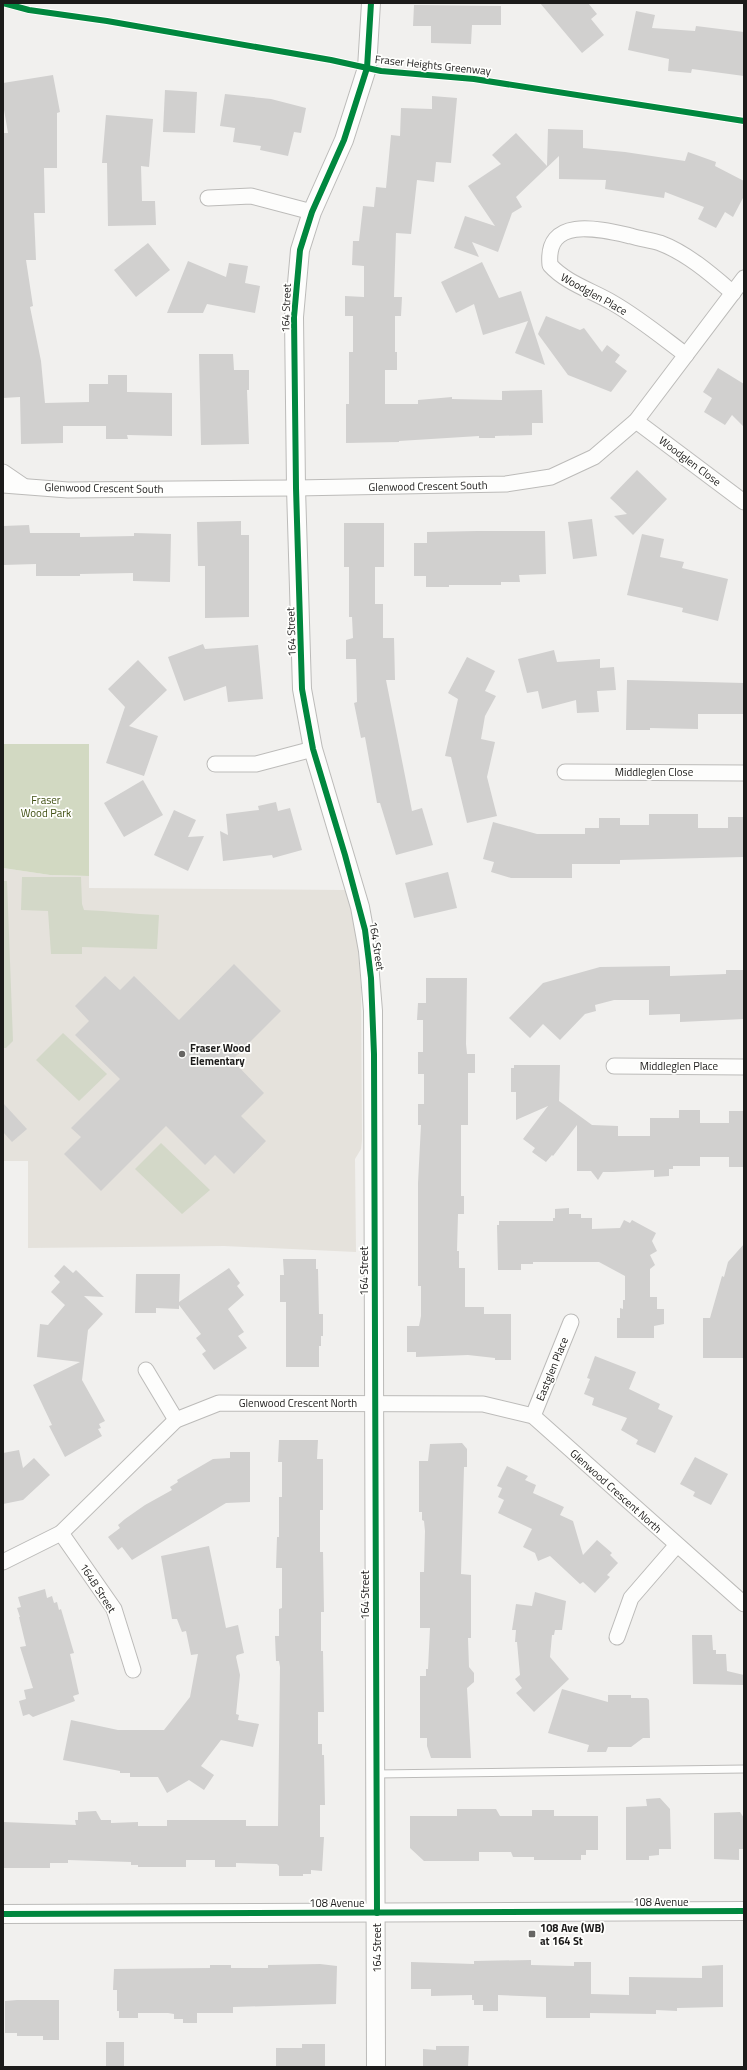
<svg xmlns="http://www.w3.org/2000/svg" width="747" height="2070" font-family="'Titillium Web',sans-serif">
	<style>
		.built { fill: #e5e2dc }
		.green { fill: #d3d8c8 }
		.forest { fill: #d2d9c2 }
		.building { fill: #d1d0cf }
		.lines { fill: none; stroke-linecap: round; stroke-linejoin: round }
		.service-casing { stroke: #bcbbb9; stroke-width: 9 }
		.minor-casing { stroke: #bcbbb9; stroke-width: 17 }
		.tertiary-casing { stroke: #bcbbb9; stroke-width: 20 }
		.service { stroke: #fdfdfc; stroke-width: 7 }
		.minor { stroke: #fdfdfc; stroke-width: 15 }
		.tertiary { stroke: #fdfdfc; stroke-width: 18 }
		.cycleway-casing { stroke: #fffffd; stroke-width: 8 }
		.cycleway { stroke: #00873e; stroke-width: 6 }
		.poi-dot { fill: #676664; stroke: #fffffd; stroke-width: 1.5 }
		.labels { text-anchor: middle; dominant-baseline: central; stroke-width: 3.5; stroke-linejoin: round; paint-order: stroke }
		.street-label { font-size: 11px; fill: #1c1b1a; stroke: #fffffd }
		.park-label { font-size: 11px; fill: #405013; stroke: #fffffd }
		.poi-label { font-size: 11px; font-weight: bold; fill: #1c1b1a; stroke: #fffffd; text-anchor: start }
	</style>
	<rect width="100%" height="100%" fill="#f1f0ee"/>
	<polygon class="built" points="3,868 50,875 89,876 89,888 347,890 358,948 361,987 362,1140 361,1149 355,1159 356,1252 224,1246 28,1248 28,1161 3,1161"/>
	<g class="green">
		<path d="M22 877H81L82 904 84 910C109 911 133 914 159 915L157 949 82 947V954H51L48 911 21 910Z"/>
		<polygon points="3,881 7,881 13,1041 6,1048 3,1048"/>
		<polygon points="63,1033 107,1074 79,1101 36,1060"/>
		<polygon points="161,1143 210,1190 182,1214 135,1169"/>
	</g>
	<polygon class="forest" points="3,744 89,744 89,876 50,875 3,868"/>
	<g class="building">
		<polygon points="540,3 588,3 597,14 591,19 604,35 582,53"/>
		<polygon points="414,5 501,6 501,25 472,25 471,44 431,43 431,26 413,26"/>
		<polygon points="636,11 655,15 652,28 695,31 696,26 744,32 744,76 692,69 691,73 668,71 669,59 628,50"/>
		<polygon points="53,75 60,112 57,113 57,168 44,168 45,213 34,213 36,260 26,260 33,306 30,307 41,361 45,403 89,402 89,384 108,384 108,375 127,375 127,392 172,393 172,436 127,435 128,439 106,439 106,426 63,426 63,443 21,444 20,397 3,398 3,175 4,133 8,133 3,104 3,83"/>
		<polygon points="165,90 197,92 195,133 163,132"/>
		<polygon points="225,94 271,99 306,108 301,133 294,132 288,156 260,150 261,146 233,142 235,128 220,126"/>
		<polygon points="432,96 457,98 451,163 436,162 434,182 417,180 411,234 396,233 394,297 402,297 401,316 395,316 395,352 397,352 397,370 385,370 385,404 418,404 418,400 452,397 452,399 502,400 502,391 542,390 543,423 532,423 532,435 495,436 495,438 479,438 479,436 399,441 399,442 346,443 346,404 349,404 349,352 353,352 353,316 345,316 345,296 364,297 364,266 352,265 353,241 359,241 363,206 374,207 376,187 386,188 391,135 400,136 401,108 432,109"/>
		<polygon points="106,115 153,119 149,167 141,166 142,201 155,201 156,225 108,226 107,163 102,163"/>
		<polygon points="548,129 583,130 583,148 625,152 685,161 688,152 716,162 715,166 744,181 744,196 733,217 725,212 716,228 698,219 704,207 665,192 664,198 605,189 606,180 559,179 559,156 516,197 522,207 512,213 498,252 472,242 479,257 454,248 465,216 495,226 468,186 501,164 492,155 516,133 547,166"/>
		<polygon points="148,243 170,270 136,297 114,270"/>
		<polygon points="188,261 226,277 229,263 248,266 245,283 260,286 255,313 207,304 203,313 167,313"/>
		<polygon points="482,262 499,298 521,291 545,365 515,353 528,321 483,335 474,304 456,313 441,282"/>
		<polygon points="546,316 580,330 584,328 602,352 607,345 620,355 615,362 627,371 611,392 568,375 538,334"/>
		<polygon points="199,354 233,354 234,370 249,370 249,390 247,390 249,444 201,445"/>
		<polygon points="718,368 744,384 744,427 732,415 725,425 704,412 712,398 703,392"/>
		<polygon points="637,470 667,499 633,535 614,516 627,514 610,498"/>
		<polygon points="592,519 597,556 573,559 568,522"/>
		<polygon points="241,521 241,535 249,535 249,617 205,618 205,566 198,566 197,522"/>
		<polygon points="344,523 384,523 384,567 375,567 375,604 383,604 383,638 394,638 395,680 386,680 412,811 422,808 433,845 396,855 380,803 377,803 365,737 361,738 354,703 357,702 356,659 346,659 346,640 353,638 352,617 349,617 349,567 344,567"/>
		<polygon points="29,525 30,533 80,533 80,537 134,536 134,533 171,534 170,582 133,581 133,573 80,574 80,576 36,576 36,564 3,565 3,526"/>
		<polygon points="477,531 545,531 546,574 519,575 520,582 501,582 501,585 449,585 449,587 426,587 426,576 414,576 414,543 427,543 427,532"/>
		<polygon points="642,534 664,539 660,557 684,562 682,568 728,579 718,621 682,612 683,608 627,595"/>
		<polygon points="203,644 205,649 258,645 263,699 228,702 226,686 184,701 168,657"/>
		<polygon points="554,650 557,662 600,659 600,668 614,667 616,690 597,691 599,712 577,713 576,700 542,709 538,691 527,693 518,659"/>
		<polygon points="467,657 495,671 485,691 496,696 485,716 481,739 495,742 487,777 497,816 467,823 451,757 445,756 458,699 448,693"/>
		<polygon points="138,660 167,690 129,726 158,736 144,776 106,763 125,707 108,689"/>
		<polygon points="627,680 744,683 744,714 698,714 698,729 650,728 650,730 626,730"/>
		<polygon points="143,780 163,815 124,837 104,803"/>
		<polygon points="276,802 278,811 290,808 302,850 273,858 272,855 223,861 220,831 228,835 226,814 259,810 258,806"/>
		<polygon points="174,810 196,820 188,837 204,836 188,871 154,855"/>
		<polygon points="649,814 698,814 698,828 728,828 728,817 744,817 744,857 620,860 620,864 572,864 572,878 511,878 491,872 494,862 483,859 493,822 537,834 585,834 585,828 599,828 599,818 620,818 620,825 649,825"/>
		<polygon points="448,872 457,908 414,918 405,883"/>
		<polygon points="234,964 281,1011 232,1060 264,1093 241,1116 266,1141 234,1174 215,1155 205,1165 166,1126 101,1191 64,1154 81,1137 71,1128 120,1079 75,1035 89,1021 75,1006 105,976 120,990 134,976 179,1020"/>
		<polygon points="670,966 670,976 726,974 726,970 744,970 744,1019 680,1022 680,1014 649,1015 649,1000 614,1000 595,1005 596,1011 585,1014 560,1040 543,1024 530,1038 509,1018 543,983 600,967"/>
		<polygon points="426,978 467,978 466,1044 467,1054 475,1054 475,1073 468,1073 468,1125 461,1125 461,1196 464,1196 464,1214 458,1214 457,1251 459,1251 459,1268 465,1268 465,1307 484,1307 484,1314 511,1314 511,1360 495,1360 495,1358 468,1355 416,1357 416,1352 407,1352 407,1326 419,1326 421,1316 421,1286 418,1286 418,1183 421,1125 418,1125 418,1104 424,1104 424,1074 418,1074 418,1052 423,1052 423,1020 417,1020 418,1003 426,1003"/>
		<polygon points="514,1065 560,1065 559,1101 592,1125 618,1126 618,1136 650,1136 650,1118 679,1118 679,1110 700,1110 700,1123 729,1123 729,1111 744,1111 744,1167 729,1167 729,1157 700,1157 700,1166 673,1166 673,1169 669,1169 669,1176 654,1177 654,1170 613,1172 603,1172 598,1180 591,1171 577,1171 577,1125 553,1156 552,1155 546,1162 532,1152 535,1148 523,1139 548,1106 516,1120 516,1092 511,1092 511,1068 514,1068"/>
		<polygon points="3,1103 27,1129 12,1142 3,1132"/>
		<polygon points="569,1208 569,1214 581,1214 581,1218 592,1218 592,1229 620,1228 624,1220 630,1223 632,1220 656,1233 652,1241 657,1251 650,1255 655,1265 650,1269 650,1297 657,1297 657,1309 664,1309 664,1324 654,1326 654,1338 617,1338 617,1318 620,1318 620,1308 623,1309 623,1300 625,1300 625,1276 599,1262 533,1262 533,1264 521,1264 521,1270 498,1270 497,1225 499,1225 499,1221 553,1221 553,1218 555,1218 555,1209"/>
		<polygon points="744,1244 744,1358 703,1358 703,1318 710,1318 722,1276 724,1277 728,1262"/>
		<polygon points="283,1259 316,1259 316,1269 318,1269 319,1314 323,1314 323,1336 321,1336 321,1346 319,1346 319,1367 286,1367 286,1302 280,1302 280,1275 284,1275"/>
		<polygon points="64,1265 73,1273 76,1270 104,1297 84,1296 103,1314 88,1330 82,1380 105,1421 99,1424 101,1428 98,1429 102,1436 65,1457 49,1426 52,1425 33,1385 80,1362 37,1357 40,1324 48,1325 65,1305 51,1292 60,1282 54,1276"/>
		<polygon points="229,1268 240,1283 237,1286 244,1295 228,1309 244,1332 238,1336 247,1348 214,1370 202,1354 206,1351 196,1338 201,1334 179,1305 179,1309 156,1308 156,1313 135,1313 136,1274 180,1274 179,1302"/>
		<polygon points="595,1356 636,1372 629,1389 660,1404 658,1409 673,1416 655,1453 636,1444 638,1440 621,1430 627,1418 592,1405 594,1398 584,1394 590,1379 587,1378"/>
		<polygon points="279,1440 318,1440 317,1459 323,1459 323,1510 320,1510 320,1552 323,1552 324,1612 321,1612 321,1651 323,1651 324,1712 318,1712 318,1744 322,1744 322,1755 324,1755 325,1805 320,1805 320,1837 324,1837 322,1871 311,1870 311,1874 303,1874 303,1876 279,1876 279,1866 277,1864 236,1863 236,1867 215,1867 215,1860 186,1860 186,1867 138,1867 138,1865 131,1865 131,1862 68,1860 68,1863 50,1863 50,1868 3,1868 3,1822 76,1825 75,1820 78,1820 78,1812 96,1811 101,1820 111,1820 111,1823 138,1822 138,1826 167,1826 167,1820 246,1820 246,1826 278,1826 280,1667 279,1661 276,1661 275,1636 279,1636 279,1609 282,1608 282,1568 276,1568 277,1537 279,1537 279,1497 282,1497 282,1462 278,1462"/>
		<polygon points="462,1443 467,1449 467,1467 464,1467 461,1574 471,1575 471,1638 468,1638 469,1667 474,1673 474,1682 467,1688 471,1758 431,1758 427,1746 427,1738 420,1738 420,1676 426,1676 426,1669 428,1669 430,1628 420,1628 420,1572 424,1572 425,1531 424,1521 422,1520 422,1512 419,1512 419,1461 428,1461 430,1444"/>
		<polygon points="19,1450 23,1468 34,1458 50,1475 23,1500 3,1504 3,1453"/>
		<polygon points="230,1452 250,1452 250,1502 226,1503 132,1560 122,1547 118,1550 108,1537 120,1528 118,1525 125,1519 145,1505 172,1490 170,1487 178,1482 177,1480 213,1459 230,1458"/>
		<polygon points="695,1457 728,1474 711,1505 693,1496 695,1492 680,1484"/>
		<polygon points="507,1466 528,1476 525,1480 536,1485 533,1493 564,1507 560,1515 573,1521 583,1555 597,1540 612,1553 610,1555 618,1563 607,1575 610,1577 595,1593 583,1582 580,1584 550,1556 538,1561 535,1553 523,1547 532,1529 498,1513 504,1500 498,1497 502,1488 497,1486"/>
		<polygon points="209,1546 226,1628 238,1625 244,1653 237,1655 236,1657 240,1675 236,1714 239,1715 238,1720 259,1724 253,1747 221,1740 201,1766 214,1775 204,1790 189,1780 167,1793 158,1777 130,1777 130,1773 120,1773 120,1771 63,1760 71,1720 118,1730 164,1730 190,1697 198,1654 191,1655 186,1631 182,1632 177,1619 172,1619 161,1556"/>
		<polygon points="45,1589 47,1598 52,1596 54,1603 57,1602 59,1610 61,1609 74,1653 70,1654 79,1694 73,1696 75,1701 33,1717 29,1714 23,1716 19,1701 26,1699 24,1690 33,1688 20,1647 26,1646 19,1617 20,1617 17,1608 21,1607 18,1597"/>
		<polygon points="535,1592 566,1601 562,1630 555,1630 554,1635 552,1635 550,1657 569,1679 534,1712 516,1693 522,1688 515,1679 520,1675 517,1642 515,1642 516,1630 512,1630 516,1604 532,1606"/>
		<polygon points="692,1635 712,1635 713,1650 716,1650 716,1654 726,1654 727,1671 744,1675 744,1685 693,1684"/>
		<polygon points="562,1689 608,1702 608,1695 631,1695 631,1698 647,1698 649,1700 650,1738 643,1738 631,1747 608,1747 606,1752 587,1752 589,1745 548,1733"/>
		<polygon points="660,1798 670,1809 671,1849 659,1849 659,1855 649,1856 649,1860 626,1860 626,1807 647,1806 646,1799"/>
		<polygon points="457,1809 496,1809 500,1816 532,1816 532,1810 554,1810 554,1816 598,1816 598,1850 586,1850 586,1855 581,1855 581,1860 534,1860 534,1857 513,1857 511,1852 479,1852 479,1861 424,1861 410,1848 410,1816 457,1816"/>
		<polygon points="740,1812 744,1818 744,1849 739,1849 739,1860 714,1859 714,1813"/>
		<polygon points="531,1960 531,1965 574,1966 574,1962 591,1962 591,1994 629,1995 629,1977 702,1978 702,1966 723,1965 723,2007 677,2008 677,2011 656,2010 656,2014 590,2013 590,2018 546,2018 546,1997 498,1995 498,2011 483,2011 483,2005 474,2005 474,2000 472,2000 472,1995 431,1996 431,1989 411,1989 411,1962 474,1964 474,1961"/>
		<polygon points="320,1964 337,1966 336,2004 233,2007 233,2013 197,2013 197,2023 183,2023 183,2019 174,2019 174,2014 168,2013 138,2013 138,2018 119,2018 119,2011 117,2011 117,1990 113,1990 114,1969 210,1968 210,1965 231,1965 231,1968 268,1968 268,1965"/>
		<polygon points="17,2000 59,2000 59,2040 43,2040 43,2036 17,2036 17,2033 5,2033 5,2001"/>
		<rect x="106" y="2042" width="18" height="25"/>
		<polygon points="302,2044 325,2044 325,2067 276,2067 276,2048 302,2048"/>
		<polygon points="436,2046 469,2046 468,2067 423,2067 423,2049 436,2050"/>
	</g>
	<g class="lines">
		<defs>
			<polyline id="service" points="376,1774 744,1769"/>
			<g id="minor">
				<polyline points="208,198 251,196 312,212"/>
				<path d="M686 355C662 337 639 318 613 303 593 291 566 283 550 265 545 215 600 229 631 236 640 239 651 240 660 243 687 253 712 275 733 293"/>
				<polyline points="636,421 744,502"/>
				<polyline points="3,472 22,485"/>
				<polyline points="3,485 68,490 296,488 506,484 551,477 594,457 636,421 744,278"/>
				<polyline points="215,764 256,764 313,749"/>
				<polyline points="565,772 744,773"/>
				<polyline points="614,1066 744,1067"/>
				<polyline points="146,1370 176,1420"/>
				<polyline points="533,1416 571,1322"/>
				<polyline points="61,1533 114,1609 133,1670"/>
				<polyline points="3,1562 61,1533 176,1420 219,1403 483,1404 533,1416 744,1604"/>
				<polyline points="617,1637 631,1598 676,1546"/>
			</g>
			<g id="tertiary">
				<polyline points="371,3 367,68 344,140 312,212 300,250 294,317 296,488 302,689 313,749 360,907 368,951 373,1011 376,2067"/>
				<polyline points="3,1914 744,1911"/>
			</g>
		</defs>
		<use href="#service" class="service-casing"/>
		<use href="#minor" class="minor-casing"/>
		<use href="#tertiary" class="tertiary-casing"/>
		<use href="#service" class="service"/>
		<use href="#minor" class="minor"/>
		<use href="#tertiary" class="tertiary"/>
		<defs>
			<g id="cycleway">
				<polyline points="3,3 29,10 107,21 331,60 381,71 474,79 744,121"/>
				<polyline points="371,3 367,68 344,140 312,212 300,250 294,317 296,488 302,689 313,749 345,855 365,930 371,978 374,1054 377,1913"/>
				<polyline points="3,1914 744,1911"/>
			</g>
		</defs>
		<use href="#cycleway" class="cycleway-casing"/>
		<use href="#cycleway" class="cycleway"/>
	</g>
	<g class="poi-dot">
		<circle cx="182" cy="1054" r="4"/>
		<rect x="528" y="1930" width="8" height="8" rx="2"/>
	</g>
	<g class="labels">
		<g class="street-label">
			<text transform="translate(433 65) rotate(6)">Fraser Heights Greenway</text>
			<text transform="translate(594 294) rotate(29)">Woodglen Place</text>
			<text transform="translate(286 308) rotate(-88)">164 Street</text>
			<text transform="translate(690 461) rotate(37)">Woodglen Close</text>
			<text transform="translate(428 486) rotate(-1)">Glenwood Crescent South</text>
			<text transform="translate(104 488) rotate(1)">Glenwood Crescent South</text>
			<text transform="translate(291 632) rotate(-92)">164 Street</text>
			<text x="654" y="772">Middleglen Close</text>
			<text transform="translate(377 946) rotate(81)">164 Street</text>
			<text x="679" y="1066">Middleglen Place</text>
			<text transform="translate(364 1271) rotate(-90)">164 Street</text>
			<text transform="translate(552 1369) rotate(-68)">Eastglen Place</text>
			<text x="298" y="1403">Glenwood Crescent North</text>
			<text transform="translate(616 1491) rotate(42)">Glenwood Crescent North</text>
			<text transform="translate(98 1588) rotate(57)">164B Street</text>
			<text transform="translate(365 1595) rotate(-90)">164 Street</text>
			<text x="661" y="1902">108 Avenue</text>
			<text x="337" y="1903">108 Avenue</text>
			<text transform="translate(377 1948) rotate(-90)">164 Street</text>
		</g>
		<g class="park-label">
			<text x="46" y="800">Fraser<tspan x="46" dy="13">Wood Park</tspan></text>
		</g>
		<g class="poi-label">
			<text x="190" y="1048">Fraser Wood<tspan x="190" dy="13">Elementary</tspan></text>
			<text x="540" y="1928">108 Ave (WB)<tspan x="540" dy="13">at 164 St</tspan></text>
		</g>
	</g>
	<rect width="747" height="2070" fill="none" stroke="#1c1b1a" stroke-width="8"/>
</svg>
